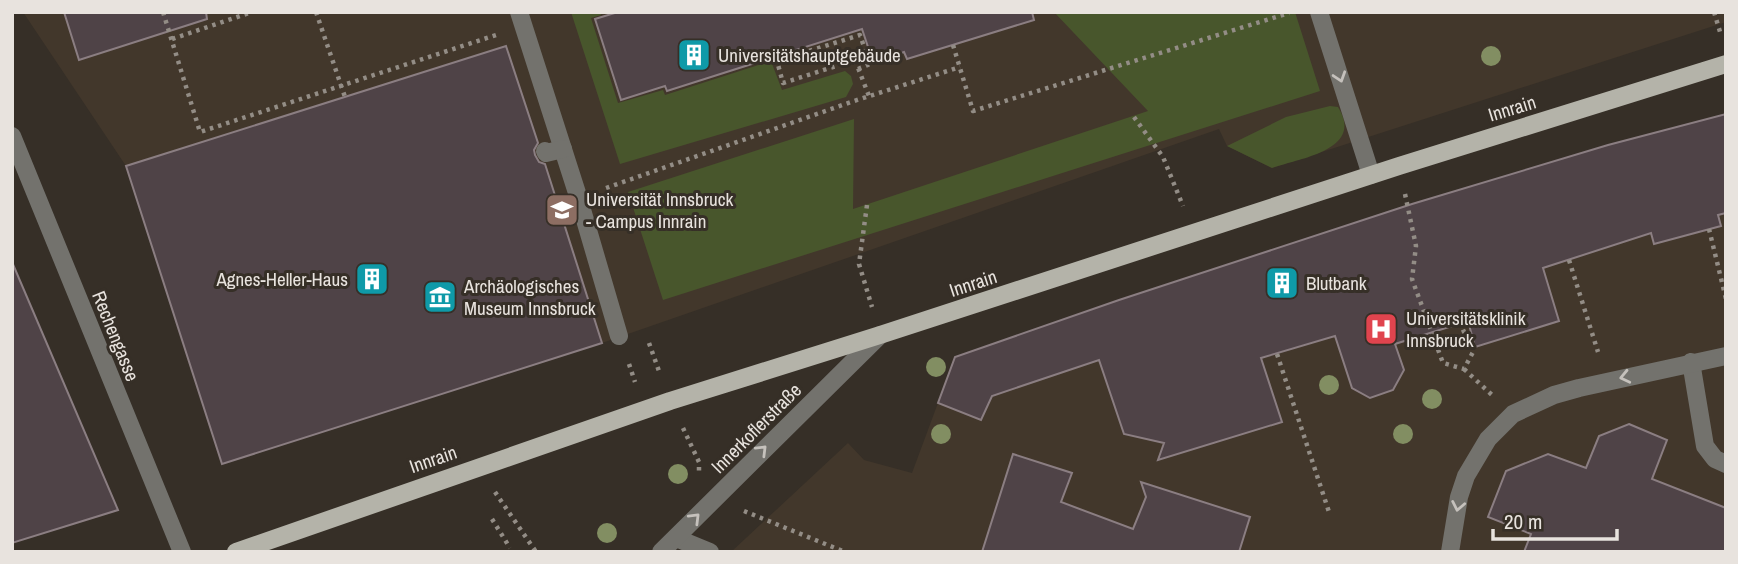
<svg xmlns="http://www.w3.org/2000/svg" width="1738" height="564" font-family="'Archivo Narrow',sans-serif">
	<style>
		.built { fill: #42372b }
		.green { fill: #48562c }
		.building { fill: #4f4347; stroke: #8b7e82; stroke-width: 2 }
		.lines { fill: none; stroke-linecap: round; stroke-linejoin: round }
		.path { stroke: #938d86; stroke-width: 4.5; stroke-dasharray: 3.5 5; stroke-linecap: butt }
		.minor { stroke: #73726d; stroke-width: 18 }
		.major { stroke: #b4b3a9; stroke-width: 18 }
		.tree { fill: #828e62 }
		.oneway { stroke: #c5c1bc }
		.labels { text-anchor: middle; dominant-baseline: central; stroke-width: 6; stroke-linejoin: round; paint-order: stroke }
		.poi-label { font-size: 19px; fill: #e8e3de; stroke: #362f27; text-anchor: start }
		.street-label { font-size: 19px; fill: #e8e3de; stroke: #362f27 }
	</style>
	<rect width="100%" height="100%" fill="#362f27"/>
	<g class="built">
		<polygon points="23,12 1726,12 1726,22 1272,168 1227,146 1219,129 602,343 222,464 126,166"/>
		<polygon points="1726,114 1726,552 731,552 848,443 864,460 912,473 955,357 1119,300"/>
	</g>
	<g class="green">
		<polygon points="571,12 600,12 601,15 591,18 618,103 663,90 665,95 771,61 782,90 845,71 851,76 853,84 846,97 620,164"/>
		<polygon points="1054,12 1295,12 1320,91 663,300 628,192 854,119 853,209 1148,111"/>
		<path d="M1330 106 1338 107C1365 150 1300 158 1272 168L1227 146 1286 117Z"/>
	</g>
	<g class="building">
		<polygon points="64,12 206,12 207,19 79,60"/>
		<polygon points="618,12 1032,12 1034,20 907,59 904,52 873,62 862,29 667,91 665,86 621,100 595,19"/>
		<polygon points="506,46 538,143 534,150 535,155 539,162 545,164 602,343 222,464 126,166"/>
		<polygon points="1726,114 1726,213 1718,215 1721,226 1654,244 1651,233 1543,268 1559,321 1475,347 1468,321 1395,344 1404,370 1393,390 1370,398 1352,388 1335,336 1261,358 1282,422 1158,460 1164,443 1124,434 1099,360 992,396 981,420 938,403 955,357 1119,300 1412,204 1608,145"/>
		<polygon points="12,262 118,510 12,543"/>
		<polygon points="1629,424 1667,440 1652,479 1726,508 1726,552 1524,552 1531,534 1488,517 1506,471 1548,454 1586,468 1599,436"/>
		<polygon points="1013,454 1072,473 1061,502 1133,529 1146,497 1141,482 1250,517 1239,552 982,552"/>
	</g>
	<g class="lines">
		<g class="path">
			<polyline points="163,12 200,132 496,35"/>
			<polyline points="316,12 345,97"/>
			<polyline points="1714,12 1721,35"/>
			<polyline points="172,39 252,12"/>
			<polyline points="953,45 973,111 1289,13"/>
			<polyline points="858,69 870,64 860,35 777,61 783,83 855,60 869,96"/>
			<polyline points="1134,117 1163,157 1183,206"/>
			<polyline points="606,188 854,101 960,67"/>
			<polyline points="1405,194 1416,246 1412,279 1443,363 1464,369 1473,352 1460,323"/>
			<polyline points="867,205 859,264 872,307"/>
			<polyline points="1709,229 1726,299"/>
			<polyline points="1569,260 1598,352"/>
			<polyline points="649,343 660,374"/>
			<polyline points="1277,354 1329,512"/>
			<polyline points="629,364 635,382"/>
			<polyline points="1464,369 1492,395"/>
			<polyline points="683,428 699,462 699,471"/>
			<polyline points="495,492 536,552"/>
			<polyline points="744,511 845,552"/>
			<polyline points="492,519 510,548"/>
		</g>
		<g class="minor">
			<polyline points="519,12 578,196 619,336"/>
			<polyline points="1319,12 1371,175"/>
			<polyline points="12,136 182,552"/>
			<polyline points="545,151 546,153 563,149"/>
			<polyline points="1691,362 1705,446 1715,459 1726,464"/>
			<polyline points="676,538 710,552"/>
			<polyline points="661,552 880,335"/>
			<polyline points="1450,552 1459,497 1466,476 1488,439 1513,414 1554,395 1579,388 1726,356"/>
		</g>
		<polyline class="major" points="236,552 670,401 880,335 1399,166 1726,64"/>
	</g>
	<g class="tree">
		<circle cx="1491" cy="56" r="10"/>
		<circle cx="936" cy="367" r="10"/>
		<circle cx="1329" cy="385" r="10"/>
		<circle cx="1432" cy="399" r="10"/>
		<circle cx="941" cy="434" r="10"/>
		<circle cx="1403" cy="434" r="10"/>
		<circle cx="678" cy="474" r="10"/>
		<circle cx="607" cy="533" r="10"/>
	</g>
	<defs><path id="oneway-chevron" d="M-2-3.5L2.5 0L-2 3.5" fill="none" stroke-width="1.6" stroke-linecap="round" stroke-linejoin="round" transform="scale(1.75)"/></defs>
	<g class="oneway">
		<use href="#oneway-chevron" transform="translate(1340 77) rotate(72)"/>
		<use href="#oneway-chevron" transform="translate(1625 377) rotate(167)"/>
		<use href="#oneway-chevron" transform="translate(762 450) rotate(-45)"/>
		<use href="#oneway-chevron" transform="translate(1458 506) rotate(101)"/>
		<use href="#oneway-chevron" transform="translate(695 518) rotate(-45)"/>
	</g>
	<defs>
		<symbol id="building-square" viewBox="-11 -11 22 22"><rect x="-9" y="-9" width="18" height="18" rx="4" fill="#0f9aa8" stroke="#362f27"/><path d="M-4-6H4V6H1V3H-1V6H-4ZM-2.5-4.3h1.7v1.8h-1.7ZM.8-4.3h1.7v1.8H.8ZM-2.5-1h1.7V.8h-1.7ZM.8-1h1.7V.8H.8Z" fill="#fff"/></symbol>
		<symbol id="university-square" viewBox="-11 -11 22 22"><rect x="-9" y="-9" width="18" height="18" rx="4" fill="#8d6e63" stroke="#362f27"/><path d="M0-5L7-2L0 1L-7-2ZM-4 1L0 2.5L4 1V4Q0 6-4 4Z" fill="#fff"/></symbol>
		<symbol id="museum-square" viewBox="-11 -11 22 22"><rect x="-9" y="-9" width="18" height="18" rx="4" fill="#0f9aa8" stroke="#362f27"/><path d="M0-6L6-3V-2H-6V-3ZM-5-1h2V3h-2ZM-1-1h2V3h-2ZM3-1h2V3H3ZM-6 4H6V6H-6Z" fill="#fff"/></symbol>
		<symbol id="hospital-square" viewBox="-11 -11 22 22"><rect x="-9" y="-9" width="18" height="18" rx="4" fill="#e0444e" stroke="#362f27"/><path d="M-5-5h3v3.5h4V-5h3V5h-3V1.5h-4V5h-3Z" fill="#fff"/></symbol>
	</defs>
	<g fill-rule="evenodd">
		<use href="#building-square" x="675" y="36" width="38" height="38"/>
		<use href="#university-square" x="543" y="191" width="38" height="38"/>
		<use href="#building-square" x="353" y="260" width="38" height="38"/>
		<use href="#building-square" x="1263" y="264" width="38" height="38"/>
		<use href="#museum-square" x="421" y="278" width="38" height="38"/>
		<use href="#hospital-square" x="1362" y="310" width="38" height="38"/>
	</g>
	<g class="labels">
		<g class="poi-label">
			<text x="718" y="55">Universitätshauptgebäude</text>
			<text x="586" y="199">Universität Innsbruck<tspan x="586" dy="22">- Campus Innrain</tspan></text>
			<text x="348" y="279" text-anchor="end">Agnes-Heller-Haus</text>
			<text x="1306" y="283">Blutbank</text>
			<text x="464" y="286">Archäologisches<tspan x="464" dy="22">Museum Innsbruck</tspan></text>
			<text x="1406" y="318">Universitätsklinik<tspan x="1406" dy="22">Innsbruck</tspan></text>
		</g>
		<g class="street-label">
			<text transform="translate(1512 108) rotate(-17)">Innrain</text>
			<text transform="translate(973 283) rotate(-18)">Innrain</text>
			<text transform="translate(116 336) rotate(68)">Rechengasse</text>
			<text transform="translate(756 428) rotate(-45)">Innerkoflerstraße</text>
			<text transform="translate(433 459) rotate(-19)">Innrain</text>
		</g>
	</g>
	<rect width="1738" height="564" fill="none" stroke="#e8e3de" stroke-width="28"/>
	<path d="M1493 529v10h124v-10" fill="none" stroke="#e8e3de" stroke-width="3.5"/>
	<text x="1504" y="529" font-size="21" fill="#e8e3de" stroke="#362f27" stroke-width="5" paint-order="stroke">20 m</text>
</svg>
